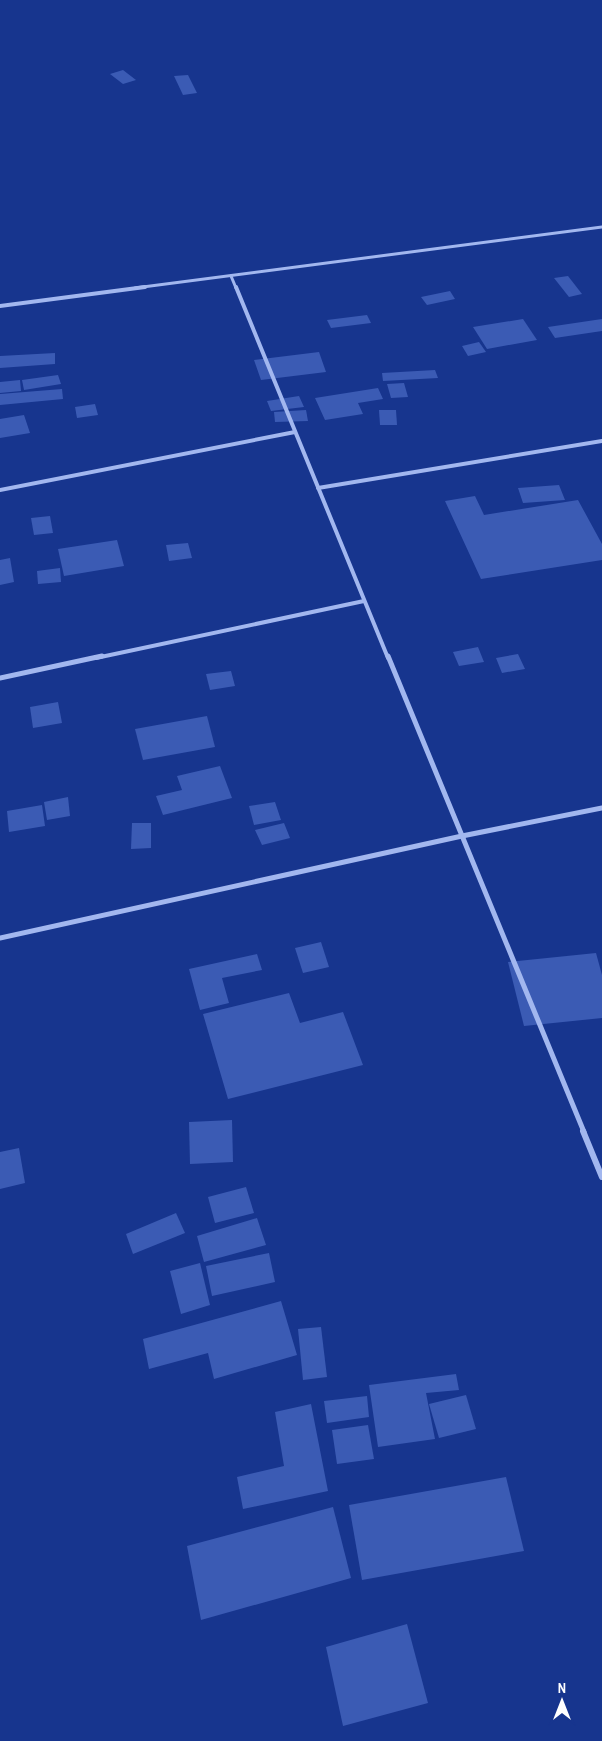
<svg xmlns="http://www.w3.org/2000/svg" width="602" height="1741" font-family="'Archivo Narrow',sans-serif">
	<style>
		.building { fill: #3b5bb4 }
		.lines { fill: none; stroke-linecap: round; stroke-linejoin: round }
		.minor-far3 { stroke: #a2b7ef; stroke-width: 3 }
		.minor-far2 { stroke: #a2b7ef; stroke-width: 4 }
		.minor-far1 { stroke: #a2b7ef; stroke-width: 5 }
		.minor { stroke: #a2b7ef; stroke-width: 6 }
	</style>
	<rect width="100%" height="100%" fill="#17358e"/>
	<g class="building">
		<polygon points="123,70 136,80 123,84 110,74"/>
		<polygon points="188,75 197,93 183,95 174,76"/>
		<polygon points="568,276 582,294 569,297 554,278"/>
		<polygon points="450,291 455,299 427,305 421,297"/>
		<polygon points="367,315 371,323 331,328 327,320"/>
		<polygon points="523,319 537,340 487,349 473,327"/>
		<polygon points="602,319 602,331 555,338 548,327"/>
		<polygon points="479,342 486,352 468,356 462,346"/>
		<polygon points="319,352 326,372 261,380 254,360"/>
		<polygon points="55,353 55,364 0,368 0,356"/>
		<polygon points="435,370 438,378 383,381 382,373"/>
		<polygon points="58,375 61,384 24,390 22,380"/>
		<polygon points="20,380 21,391 0,393 0,382"/>
		<polygon points="404,383 408,397 391,398 387,384"/>
		<polygon points="378,388 383,399 358,403 363,414 325,420 315,398"/>
		<polygon points="62,389 63,399 0,405 0,394"/>
		<polygon points="299,396 304,407 271,411 267,401"/>
		<polygon points="95,404 98,415 77,418 75,407"/>
		<polygon points="306,410 308,421 275,422 274,412"/>
		<polygon points="379,410 396,410 397,425 380,425"/>
		<polygon points="24,415 30,433 0,438 0,419"/>
		<polygon points="559,485 565,500 523,503 518,488"/>
		<polygon points="475,496 484,515 578,500 602,544 602,560 481,579 445,501"/>
		<polygon points="50,516 53,533 34,535 31,518"/>
		<polygon points="117,540 124,566 64,576 58,549"/>
		<polygon points="188,543 192,558 169,561 166,545"/>
		<polygon points="10,558 14,582 0,585 0,560"/>
		<polygon points="60,568 61,582 38,584 37,571"/>
		<polygon points="478,647 484,662 459,666 453,652"/>
		<polygon points="518,654 525,669 502,673 496,658"/>
		<polygon points="231,671 235,686 210,690 206,674"/>
		<polygon points="58,702 62,723 33,728 30,707"/>
		<polygon points="207,716 215,747 143,760 135,729"/>
		<polygon points="220,766 232,798 163,815 156,796 182,790 177,776"/>
		<polygon points="68,797 70,816 47,820 44,802"/>
		<polygon points="275,802 281,820 254,825 249,806"/>
		<polygon points="42,805 45,826 9,832 7,811"/>
		<polygon points="132,823 151,823 151,848 131,849"/>
		<polygon points="284,823 290,838 262,845 255,830"/>
		<polygon points="321,942 329,967 303,973 295,948"/>
		<polygon points="596,953 602,975 602,1018 524,1026 508,962"/>
		<polygon points="257,954 262,970 222,978 229,1003 200,1010 189,969"/>
		<polygon points="289,993 300,1023 343,1012 363,1065 228,1099 203,1014"/>
		<polygon points="232,1120 233,1162 190,1164 189,1122"/>
		<polygon points="19,1148 25,1183 0,1189 0,1152"/>
		<polygon points="246,1187 254,1213 215,1223 208,1197"/>
		<polygon points="176,1213 185,1233 133,1254 126,1234"/>
		<polygon points="257,1218 266,1245 204,1262 197,1236"/>
		<polygon points="269,1253 275,1282 212,1296 206,1266"/>
		<polygon points="200,1263 210,1305 181,1314 170,1271"/>
		<polygon points="281,1301 297,1355 214,1379 208,1353 149,1369 143,1339"/>
		<polygon points="321,1327 327,1377 303,1380 298,1329"/>
		<polygon points="456,1374 459,1390 426,1393 435,1439 378,1447 369,1385"/>
		<polygon points="466,1395 476,1429 439,1438 429,1404"/>
		<polygon points="367,1396 369,1417 327,1423 324,1401"/>
		<polygon points="311,1404 328,1491 243,1509 237,1477 284,1466 275,1412"/>
		<polygon points="368,1425 374,1459 337,1464 332,1430"/>
		<polygon points="506,1477 524,1551 362,1580 349,1505"/>
		<polygon points="333,1507 351,1578 201,1620 187,1546"/>
		<polygon points="407,1624 428,1703 343,1726 326,1647"/>
	</g>
	<g class="lines">
		<g class="minor-far3">
			<polyline points="231,276 236,288"/>
			<polyline points="135,288 602,227"/>
		</g>
		<g class="minor-far2">
			<polyline points="236,287 388,658"/>
			<polyline points="0,306 145,287"/>
			<polyline points="318,488 602,441"/>
			<polyline points="0,490 295,432"/>
			<polyline points="96,658 364,601"/>
		</g>
		<g class="minor-far1">
			<polyline points="388,656 584,1132"/>
			<polyline points="0,678 102,656"/>
			<polyline points="0,938 462,836 602,808"/>
		</g>
		<polyline class="minor" points="583,1131 602,1177"/>
	</g>
	<g transform="translate(562 1701)" stroke="#17358e" stroke-width="4" paint-order="stroke">
	<path d="M0-4L9 19L0 12L-9 19Z" fill="#ffffff"/>
	<text y="-8" font-size="14" font-weight="bold" text-anchor="middle" fill="#ffffff">N</text>
	</g>
</svg>
